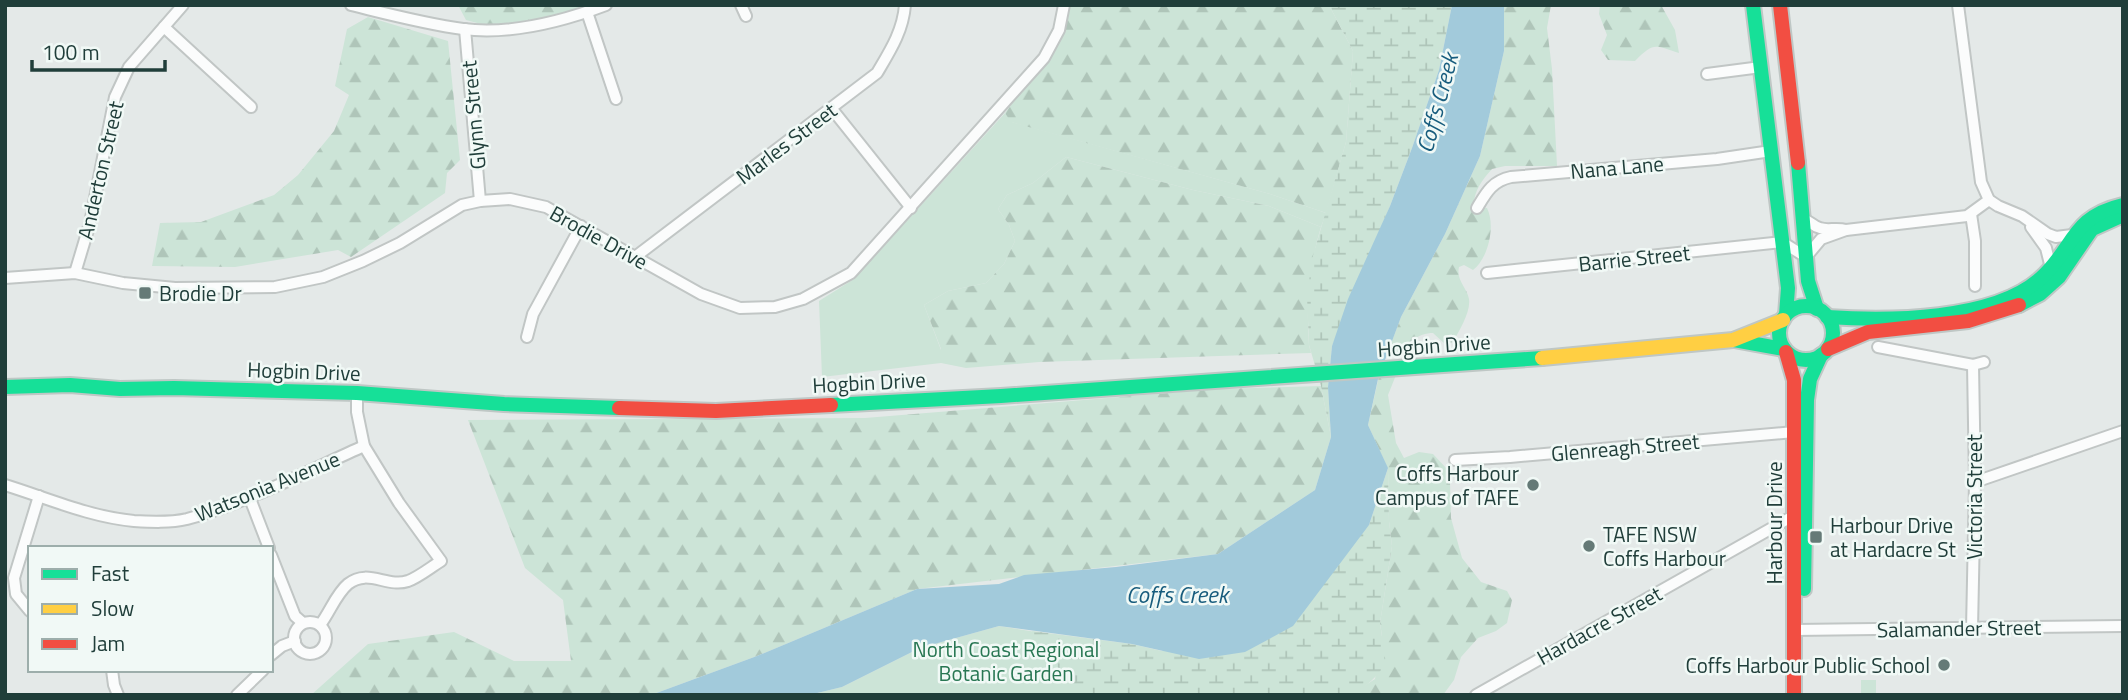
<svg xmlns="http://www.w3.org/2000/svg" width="2128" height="700" font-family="'Titillium Web',sans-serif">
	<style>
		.green { fill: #cce4d7 }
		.forest { fill: url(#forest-firs) }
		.wetland { fill: url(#wetland-marsh) }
		.water { fill: #a2cadb }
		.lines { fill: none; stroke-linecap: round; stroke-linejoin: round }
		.street-casing { stroke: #c1c6c5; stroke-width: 14 }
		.fast-casing { stroke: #bfc7c5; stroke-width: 18 }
		.slow-casing { stroke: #bfc7c5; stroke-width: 18 }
		.jam-casing { stroke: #bfc7c5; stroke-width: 18 }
		.street { stroke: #fbfcfc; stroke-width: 10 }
		.fast { stroke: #16e098; stroke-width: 14 }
		.slow { stroke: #ffcf43; stroke-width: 14 }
		.jam { stroke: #f24e42; stroke-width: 14 }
		.poi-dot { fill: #657a77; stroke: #f1f9f6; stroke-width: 2.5 }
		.labels { text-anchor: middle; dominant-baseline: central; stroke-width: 5; stroke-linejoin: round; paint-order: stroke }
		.street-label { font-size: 21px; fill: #203e3a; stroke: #f1f9f6 }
		.poi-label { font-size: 21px; fill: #203e3a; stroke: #f1f9f6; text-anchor: start }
		.park-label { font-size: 21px; fill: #287753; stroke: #f1f9f6 }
		.water-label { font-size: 23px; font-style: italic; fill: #175c7d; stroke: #f1f9f6 }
	</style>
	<defs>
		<pattern id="forest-firs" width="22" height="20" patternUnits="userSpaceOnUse" patternTransform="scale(1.75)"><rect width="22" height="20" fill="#cce4d7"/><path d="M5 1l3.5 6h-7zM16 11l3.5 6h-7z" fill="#afc5b9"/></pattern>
		<pattern id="wetland-marsh" width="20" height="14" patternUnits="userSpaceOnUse" patternTransform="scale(1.75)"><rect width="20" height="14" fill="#cce4d7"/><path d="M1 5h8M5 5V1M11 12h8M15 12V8" fill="none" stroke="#afc5b9"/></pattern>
	</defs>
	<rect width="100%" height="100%" fill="#e4e9e8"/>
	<g class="green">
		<polygon points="1005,113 1012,122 1270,194 1326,213 1321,227 1269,206 1193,190 1066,157 1033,183 1007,195 998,209 1009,225 1015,241 1004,264 986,283 948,291 924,305 941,350 941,363 822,377 819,301 854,279"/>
		<polygon points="999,626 1054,635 1249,695 809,695 842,687 920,648"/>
		<rect x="1861" y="680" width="15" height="15"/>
	</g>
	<g class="forest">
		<polygon points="458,5 606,5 503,30 466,20"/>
		<polygon points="1064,5 1329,5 1353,51 1346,142 1326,213 1270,194 1011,122 1005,113 1044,58"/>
		<path d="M1504 5H1551L1547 28 1552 69 1557 166H1505L1492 169C1482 180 1473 192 1474 207L1487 208C1496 226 1488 259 1473 270L1464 265 1459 267C1456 281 1467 287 1469 299 1471 312 1459 331 1453 342L1445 344 1433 333C1419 333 1404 343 1400 357H1386L1401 317 1445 234 1480 156 1504 51Z"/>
		<path d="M1600 5H1661L1675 30 1679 53C1654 45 1654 42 1635 61L1608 60 1601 50 1607 35 1599 14Z"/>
		<polygon points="368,17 448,41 460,160 447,173 445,193 351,257 338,250 235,267 152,266 160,223 201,222 274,195 298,175 334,131 349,95 335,86 347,29"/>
		<path d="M1066 157 1193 190 1269 206 1321 227C1309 267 1306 304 1309 345L1311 353 1039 362 966 368 941 363V349L924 305 948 291 986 283 1004 264 1015 241 1009 225 998 209 1007 195 1033 183Z"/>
		<polygon points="1396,375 1388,395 1396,443 1404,458 1419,452 1433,454 1447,469 1450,482 1451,518 1462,558 1481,582 1507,591 1512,600 1507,623 1496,631 1478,638 1461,657 1454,680 1443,695 1350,695 1375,679 1382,636 1380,623 1392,546 1389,521 1388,469 1368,425 1379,376"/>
		<polygon points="1321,386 1331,437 1315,490 1218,554 917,589 757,656 651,695 311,695 368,644 454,632 514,661 571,661 563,600 525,568 468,420 865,418 1218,389"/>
	</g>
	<g class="wetland">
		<polygon points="1329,5 1452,5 1439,70 1412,148 1390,206 1332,346 1328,387 1331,437 1321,386 1309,345 1307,296 1312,259 1346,142 1353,51"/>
		<path d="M1388 468 1389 521 1392 546 1380 623 1386 664C1376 677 1366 688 1350 695H1084C1065 675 1042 657 1032 631L1132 644 1162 651 1369 525Z"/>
	</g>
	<polygon class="water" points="1452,5 1504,5 1504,51 1480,156 1445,234 1401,317 1378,379 1368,425 1388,468 1369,525 1293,626 1245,652 1199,659 1132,644 999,626 920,648 842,687 809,695 651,695 757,656 917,589 999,584 1024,575 1116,567 1218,554 1315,490 1331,437 1328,387 1332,346 1348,299 1390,206 1412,148 1439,70"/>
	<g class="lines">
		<defs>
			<g id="street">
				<path d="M351 5C388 14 425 24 463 29 511 35 561 22 606 5"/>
				<polyline points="741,5 746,16"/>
				<polyline points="1958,5 1981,182 1989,200 1998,206 2022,216 2048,234 2056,237 2072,235"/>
				<polyline points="587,12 616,99"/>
				<polyline points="164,27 251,107"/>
				<polyline points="465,29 480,201"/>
				<polyline points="1707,74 1761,67"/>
				<polyline points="832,109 911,208"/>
				<path d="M1477 208C1486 193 1492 181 1511 177L1717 159 1771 151"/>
				<polyline points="1971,214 1975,241 1975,286"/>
				<path d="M1803 219C1811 221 1812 226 1820 228 1828 231 1836 227 1846 230L1967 216 1989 200"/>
				<polyline points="2031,227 2046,248 2051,268"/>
				<path d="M635 257 877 73C890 51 903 31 905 5"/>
				<polyline points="75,273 90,223 115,97 129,67 183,5"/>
				<polyline points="1487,273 1782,242 1806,257 1821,239 1846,230"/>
				<polyline points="5,278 75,273 123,283 175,288 275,287 323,277 363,261 400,243 462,205 480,201 510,199 546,207 701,294 740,308 775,307 803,299 851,273 1044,58 1059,30 1064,5"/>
				<polyline points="527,337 533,314 581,226"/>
				<polyline points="1878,347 1973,365 1984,362"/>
				<polyline points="1455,460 1510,457 1794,432"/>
				<polyline points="1975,482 2123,431"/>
				<path d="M5 485C47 498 90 517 134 521 151 522 170 523 187 519 244 504 310 470 364 446"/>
				<polyline points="249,496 269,548"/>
				<polyline points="271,555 295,616 303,623"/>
				<polyline points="30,611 16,594 14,578 39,496"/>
				<circle cx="310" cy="638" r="16"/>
				<path d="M320 625C330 612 336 594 348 584 368 568 387 588 408 581 419 577 431 567 441 561L399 503 364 446 357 412V393"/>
				<polyline points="1972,629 1975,482 1973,365"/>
				<polyline points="1795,630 2123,626"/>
				<polyline points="271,655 282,646 295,641"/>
				<polyline points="112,670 114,685 118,695"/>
				<polyline points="237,695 263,670"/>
				<polyline points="1476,695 1795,515"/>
			</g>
			<g id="fast">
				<polyline points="1753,5 1788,288 1786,315"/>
				<polyline points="1798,163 1808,281 1817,309"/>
				<polyline points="2019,305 2040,294 2059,277 2092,229 2123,215"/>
				<circle cx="1806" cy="333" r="27"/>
				<path d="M1827 317C1887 321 1994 321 2041 278 2075 247 2071 217 2123 205"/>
				<polyline points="1734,340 1784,349"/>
				<polyline points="5,387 70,385 120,389 174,388 357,393 504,404 619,408"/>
				<polyline points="831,405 1001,396 1542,358"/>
				<polyline points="1804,589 1807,400 1810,379 1821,355"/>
			</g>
			<polyline id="slow" points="1542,358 1733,340 1783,320"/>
			<g id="jam">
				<polyline points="1780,5 1798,163"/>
				<polyline points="1828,349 1868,332 1968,321 2019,305"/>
				<polyline points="1786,352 1794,380 1794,695"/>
				<polyline points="619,408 716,411 831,405"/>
			</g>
		</defs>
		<use href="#street" class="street-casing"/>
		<use href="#fast" class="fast-casing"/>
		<use href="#slow" class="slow-casing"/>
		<use href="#jam" class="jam-casing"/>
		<use href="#street" class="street"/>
		<use href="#fast" class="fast"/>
		<use href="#slow" class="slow"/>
		<use href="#jam" class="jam"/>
	</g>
	<g class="poi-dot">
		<rect x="138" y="286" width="14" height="14" rx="3.5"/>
		<circle cx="1533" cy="485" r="7"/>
		<rect x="1809" y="530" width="14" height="14" rx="3.5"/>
		<circle cx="1589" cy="546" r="7"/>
		<circle cx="1944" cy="665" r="7"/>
	</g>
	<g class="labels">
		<g class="street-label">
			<text transform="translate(473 115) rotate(-95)">Glynn Street</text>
			<text transform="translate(786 143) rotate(-37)">Marles Street</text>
			<text transform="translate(1617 167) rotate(-5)">Nana Lane</text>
			<text transform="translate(100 170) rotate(-77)">Anderton Street</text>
			<text transform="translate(599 237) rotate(29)">Brodie Drive</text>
			<text transform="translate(1634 258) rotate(-6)">Barrie Street</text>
			<text transform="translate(1434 345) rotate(-4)">Hogbin Drive</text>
			<text transform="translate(304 371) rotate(2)">Hogbin Drive</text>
			<text transform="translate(869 382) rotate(-3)">Hogbin Drive</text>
			<text transform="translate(1625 447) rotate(-5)">Glenreagh Street</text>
			<text transform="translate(267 486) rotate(-22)">Watsonia Avenue</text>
			<text transform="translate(1974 497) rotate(-90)">Victoria Street</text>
			<text transform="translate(1774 523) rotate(-90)">Harbour Drive</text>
			<text transform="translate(1599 625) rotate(-29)">Hardacre Street</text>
			<text transform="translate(1959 628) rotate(-1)">Salamander Street</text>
		</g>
		<g class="poi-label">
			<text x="159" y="293">Brodie Dr</text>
			<text x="1519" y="473" text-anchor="end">Coffs Harbour<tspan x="1519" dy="24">Campus of TAFE</tspan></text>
			<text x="1830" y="525">Harbour Drive<tspan x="1830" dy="24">at Hardacre St</tspan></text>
			<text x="1603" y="534">TAFE NSW<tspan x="1603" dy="24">Coffs Harbour</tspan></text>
			<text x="1930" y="665" text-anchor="end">Coffs Harbour Public School</text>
		</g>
		<g class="park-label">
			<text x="1006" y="649">North Coast Regional<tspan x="1006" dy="24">Botanic Garden</tspan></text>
		</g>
		<g class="water-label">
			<text transform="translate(1437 103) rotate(-75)">Coffs Creek</text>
			<text x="1177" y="594">Coffs Creek</text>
		</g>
	</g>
	<rect width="2128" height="700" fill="none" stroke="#203e3a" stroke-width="14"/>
	<rect x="28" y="546" width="245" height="126" fill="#f1f9f6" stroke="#9daeab" stroke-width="2"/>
	<rect x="42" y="569" width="35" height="10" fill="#16e098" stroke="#9daeab" stroke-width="2"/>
	<text x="91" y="581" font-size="21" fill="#203e3a">Fast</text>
	<rect x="42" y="604" width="35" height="10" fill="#ffcf43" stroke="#9daeab" stroke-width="2"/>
	<text x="91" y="616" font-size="21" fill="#203e3a">Slow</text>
	<rect x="42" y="639" width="35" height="10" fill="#f24e42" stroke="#9daeab" stroke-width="2"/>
	<text x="91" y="651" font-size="21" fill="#203e3a">Jam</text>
	<path d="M32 60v10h133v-10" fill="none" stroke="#203e3a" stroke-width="3.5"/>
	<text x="42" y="60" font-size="21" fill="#203e3a" stroke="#f1f9f6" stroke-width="5" paint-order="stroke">100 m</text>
</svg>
